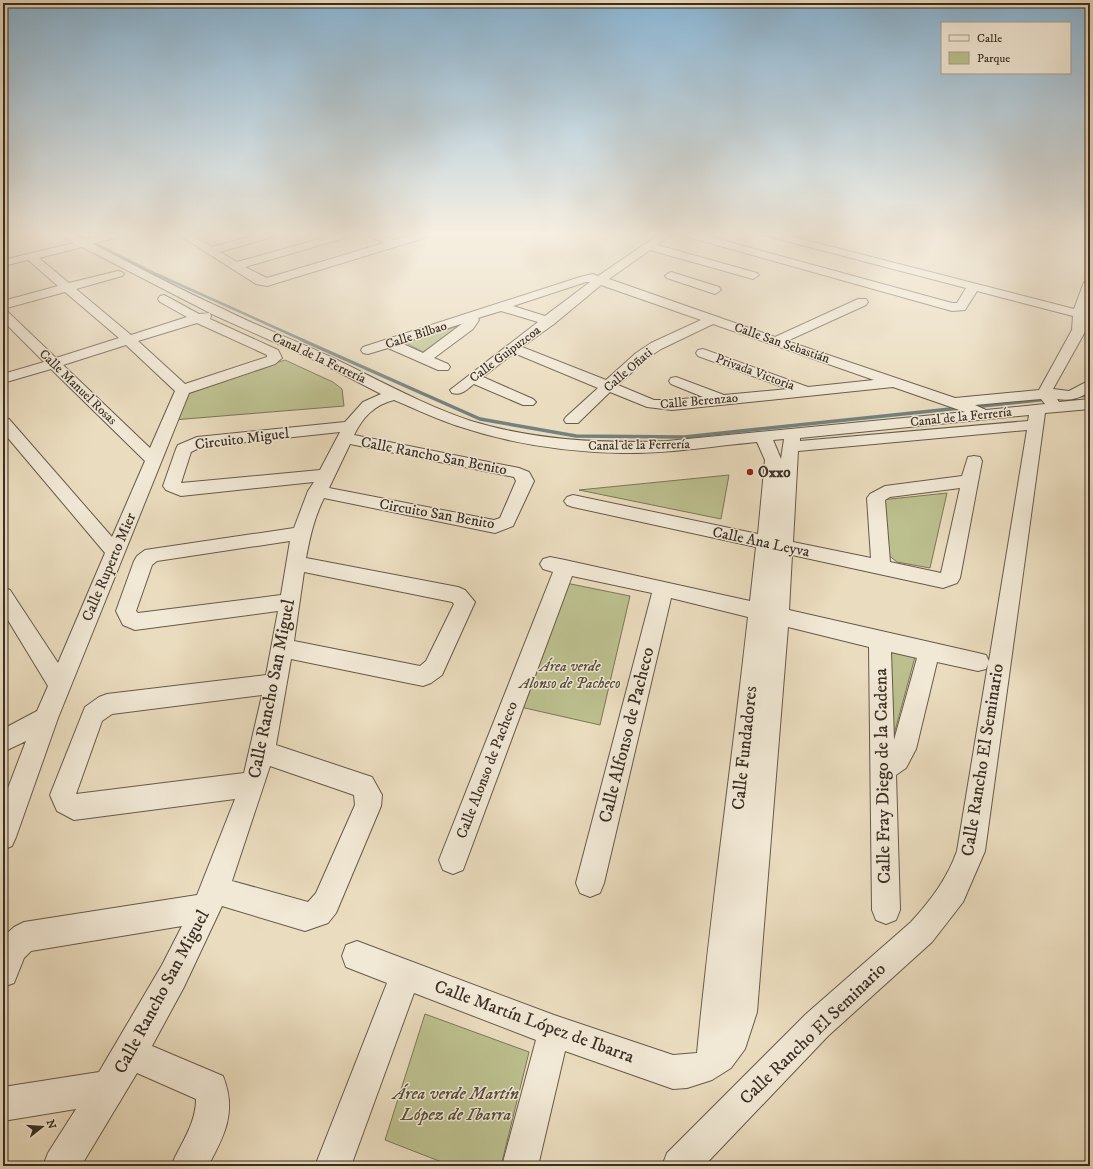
<svg xmlns="http://www.w3.org/2000/svg" width="1093" height="1169" font-family="'IM FELL DW Pica',serif">
	<style>
		.green { fill: #bcbf8e; stroke: #7b765a }
		.lines { fill: none; stroke-linecap: round; stroke-linejoin: round }
		.stream-far1 { stroke: #74817f; stroke-width: 2.5 }
		.stream { stroke: #74817f; stroke-width: 3.5 }
		.minor-casing { stroke: #665a4b; stroke-width: 2 }
		.minor { fill: #f1e8d5; fill-rule: evenodd }
		.poi-dot { fill: #8f2418; stroke: #f1e8d5; stroke-width: 1.5 }
		.labels { text-anchor: middle; dominant-baseline: central; stroke-width: 3; stroke-linejoin: round; paint-order: stroke }
		.far-street-label { font-size: 13px; fill: #3a2e25; stroke: #f1e8d5 }
		.street-label { font-size: 15px; fill: #3a2e25; stroke: #f1e8d5 }
		.poi-label { font-size: 15px; font-weight: bold; fill: #3a2e25; stroke: #f1e8d5; text-anchor: start }
		.park-label { font-size: 15px; font-style: italic; fill: #544b3a; stroke: #f1e8d5 }
		.near-street-label { font-size: 18px; fill: #3a2e25; stroke: #f1e8d5 }
		.near-park-label { font-size: 18px; font-style: italic; fill: #544b3a; stroke: #f1e8d5 }
	</style>
	<rect width="100%" height="100%" fill="#eadcbe"/>
	<filter id="stains"><feTurbulence type="fractalNoise" baseFrequency=".005" numOctaves="4"/><feColorMatrix values="0 0 0 0 .2 0 0 0 0 .09 0 0 0 0 .02 0 0 0 .5 -.17"/></filter>
	<radialGradient id="worn" r=".72"><stop offset=".6" stop-color="#630" stop-opacity="0"/><stop offset="1" stop-color="#630" stop-opacity=".3"/></radialGradient>
	<g class="green">
		<polygon points="458,326 423,352 406,343"/>
		<polygon points="285,360 333,382 342,389 344,406 173,420 184,391"/>
		<polygon points="729,475 721,519 579,490"/>
		<polygon points="947,493 930,568 897,562 882,550 881,500"/>
		<polygon points="561,582 630,596 600,725 516,706"/>
		<polygon points="880,649 915,657 893,738"/>
		<polygon points="425,1014 529,1052 501,1166 452,1166 385,1140"/>
	</g>
	<g class="lines">
		<g class="stream-far1">
			<polyline points="74,233 84,238"/>
			<polyline points="92,242 156,274 305,341"/>
		</g>
		<g class="stream">
			<polyline points="302,340 480,419 576,436 684,437 960,408"/>
			<polyline points="1077,396 1090,395"/>
			<polyline points="973,407 1048,399"/>
		</g>
		<defs>
			<g id="minor">
				<path d="M58 233H70L84 240 110 233H126L125 235 93 244C136 266 179 289 223 309 259 327 297 341 333 358 379 380 423 405 471 421 534 440 601 444 667 441L965 412 893 387 672 410 647 407 610 392 578 423H566L564 420 566 417 598 388 514 353 483 377 533 399 536 402 533 405H523L474 384C467 389 462 396 452 393L450 390 538 322 501 311 478 318 479 320 473 329 434 358 448 364 450 367 448 370H438L388 348 368 354 363 353 361 350 363 347 580 277 593 274 598 276 661 233H672L657 245 757 273 759 275 753 279 650 250 609 279 775 337 858 299H866L868 302 866 305 787 341 955 398 1039 390 1072 330 1073 316 977 291 965 310 952 311 681 235 680 233H696L952 303H957L966 288 763 235 762 233H778L1074 309 1084 282 1090 278V300L1085 314 1086 330 1053 389 1069 391 1090 380V391C1079 399 1070 401 1057 399L1059 402 1090 399V409L1045 413 985 851 963 902 932 942 828 1036 704 1166H662L667 1153 806 1014 911 922C931 900 947 879 957 851L988 664 986 669 978 671 937 662 916 749 906 768 896 775 900 910 896 920 886 924 876 920 872 910 869 647 788 627 757 1012 745 1049 731 1068 712 1080 687 1088 673 1089 565 1051 538 1166H502L536 1040 414 993 351 1166H315L387 983 346 967 342 956 346 945 357 941 554 1015 673 1055 697 1053C711 907 732 762 748 617L671 598 604 883 600 893 590 897 580 893 576 883 652 593 572 576 463 870 453 874 443 870 439 860 553 572 543 569 540 564 543 559 550 557 565 560 750 601 756 547 573 507 567 505 564 501 567 497 573 495 758 534 765 460 757 442C713 446 667 454 622 453 568 452 512 444 461 427 438 420 416 409 394 400 374 405 363 417 354 435L519 468 529 472 534 481 513 526 495 533 324 498C314 518 310 537 306 558L458 587 465 590 475 602 442 675 431 683 423 686 291 659 276 745 372 777 382 795 381 806 336 913 328 923 305 931 222 906 184 987 152 1046 223 1076C237 1111 225 1135 208 1166H171C181 1143 196 1124 196 1099L137 1073 81 1166H43L48 1153 76 1109 3 1121V1087L99 1072 162 965 182 926 31 951 24 958 14 983 3 987V937L14 927 24 922 197 895 235 799 74 820 57 811 50 795 85 707 99 697 107 694 266 675 278 611 135 630 123 625 116 611 134 561 137 556 145 550 294 528 308 491 314 482 181 496 166 490 163 486 176 449 178 445 197 437 345 422 363 402 381 394 323 364 214 315 82 247 39 258 69 283 118 271 122 272 124 274 122 276 76 289 131 335 187 317 160 302 158 299 160 296 164 295 199 314 210 313 211 316 210 319 278 350 282 358 275 364 189 393 58 718 16 837 12 846 3 850V801L26 741 3 752V729L37 711 48 686 3 612V587L10 590 58 663 105 553 3 432V417L9 419 112 537 145 461 51 369 3 383V374L44 362 3 321V310L7 311 56 358 119 338 65 292 3 309V301L58 286 28 260 3 266V260L74 243ZM586 282H590L545 316 513 306ZM601 285 701 320 651 343 636 353 606 380 522 347 554 324ZM197 323 267 355V357L185 384 138 341ZM463 323 423 353 401 343 464 323ZM713 324 874 380 808 387 703 349 698 350 696 353 698 356 788 389 724 395 676 377 671 378 669 381 671 384 703 397 672 400H654L618 385 646 359 661 349ZM126 345 175 391 150 448 63 365ZM1041 399 1045 404 986 410 975 405ZM1029 415 1028 421 800 441V438ZM1027 430 989 661 986 655 978 653 789 610 792 555 943 588 957 583 960 578 982 461 980 457 974 456 968 457 962 476 885 486 870 494 867 498 871 558 793 542 798 451ZM340 432 320 470 181 483 191 452 201 447ZM784 439 781 459 773 440ZM350 444 514 477 516 481 500 518 494 520 329 488ZM960 488 941 573 890 562 885 500 890 497ZM290 541 281 595 138 613 136 611 152 565 157 561ZM304 572 452 602 454 604 426 661 420 666 294 641ZM891 652 917 658 894 740ZM262 695 244 773 76 794 102 721 112 714ZM270 766 354 795 355 805 316 893 308 902 232 881Z"/>
				<polygon points="176,233 188,233 212,247 264,233 280,233 279,235 220,252 237,262 341,233 356,233 355,235 245,267 267,278 384,243 367,235 366,233 379,233 394,240 420,233 435,233 434,235 267,286 256,284"/>
				<polygon points="1075,233 1090,233 1090,238 1076,235"/>
				<polygon points="671,272 719,287 721,290 715,294 667,278 665,276 667,274"/>
			</g>
		</defs>
		<use href="#minor" class="minor-casing"/>
		<use href="#minor" class="minor"/>
	</g>
	<linearGradient id="sky" x2="0" y2="1"><stop stop-color="#89b6d6"/><stop offset="0.59" stop-color="#f6efe2"/><stop offset="1" stop-color="#f6efe2" stop-opacity="0"/></linearGradient>
	<rect width="1093" height="396" fill="url(#sky)"/>
	<circle class="poi-dot" cx="750" cy="472" r="4"/>
	<g class="labels">
		<g class="far-street-label">
			<text transform="translate(416 335) rotate(-18)">Calle Bilbao</text>
			<text transform="translate(782 343) rotate(19)">Calle San Sebastián</text>
			<text transform="translate(505 354) rotate(-37)">Calle Guipuzcoa</text>
			<text transform="translate(319 358) rotate(25)">Canal de la Ferrería</text>
			<text transform="translate(628 370) rotate(-41)">Calle Oñati</text>
			<text transform="translate(755 372) rotate(20)">Privada Victoria</text>
			<text transform="translate(78 387) rotate(44)">Calle Manuel Rosas</text>
			<text transform="translate(699 401) rotate(-5)">Calle Berenzao</text>
			<text transform="translate(961 417) rotate(-6)">Canal de la Ferrería</text>
			<text transform="translate(639 445) rotate(-1)">Canal de la Ferrería</text>
		</g>
		<g class="street-label">
			<text transform="translate(242 439) rotate(-7)">Circuito Miguel</text>
			<text transform="translate(434 456) rotate(11)">Calle Rancho San Benito</text>
			<text transform="translate(437 514) rotate(10)">Circuito San Benito</text>
			<text transform="translate(761 542) rotate(12)">Calle Ana Leyva</text>
			<text transform="translate(109 567) rotate(-67)">Calle Ruperto Mier</text>
			<text transform="translate(487 770) rotate(-69)">Calle Alonso de Pacheco</text>
		</g>
		<g class="poi-label">
			<text x="758" y="472">Oxxo</text>
		</g>
		<g class="park-label">
			<text x="570" y="666">Área verde<tspan x="570" dy="17">Alonso de Pacheco</tspan></text>
		</g>
		<g class="near-street-label">
			<text transform="translate(272 689) rotate(-79)">Calle Rancho San Miguel</text>
			<text transform="translate(627 735) rotate(-76)">Calle Alfonso de Pacheco</text>
			<text transform="translate(745 748) rotate(-84)">Calle Fundadores</text>
			<text transform="translate(983 760) rotate(-81)">Calle Rancho El Seminario</text>
			<text transform="translate(883 776) rotate(-91)">Calle Fray Diego de la Cadena</text>
			<text transform="translate(162 992) rotate(-62)">Calle Rancho San Miguel</text>
			<text transform="translate(534 1022) rotate(20)">Calle Martín López de Ibarra</text>
			<text transform="translate(813 1034) rotate(-44)">Calle Rancho El Seminario</text>
		</g>
		<g class="near-park-label">
			<text x="456" y="1094">Área verde Martín<tspan x="456" dy="21">López de Ibarra</tspan></text>
		</g>
	</g>
	<rect width="1093" height="1169" fill="none" stroke="#eadcbe" stroke-width="16"/>
	<rect x="4" y="4" width="1085" height="1161" fill="none" stroke="#3a2e25" stroke-width="2"/>
	<rect x="8" y="8" width="1077" height="1153" fill="none" stroke="#3a2e25"/>
	<rect x="941" y="22" width="130" height="52" fill="#f1e8d5" stroke="#a89e8f"/>
	<rect x="949" y="35" width="20" height="6" fill="#f1e8d5" stroke="#a89e8f"/>
	<text x="977" y="42" font-size="12" fill="#3a2e25">Calle</text>
	<rect x="949" y="52" width="20" height="12" fill="#bcbf8e" stroke="#a89e8f"/>
	<text x="977" y="62" font-size="12" fill="#3a2e25">Parque</text>
	<g transform="translate(42 1127) rotate(73)" stroke="#f1e8d5" stroke-width="3" paint-order="stroke">
	<path d="M0-3L7 15L0 10L-7 15Z" fill="#3a2e25"/>
	<text y="-6" font-size="11" font-weight="bold" text-anchor="middle" fill="#3a2e25">N</text>
	</g>
	<rect width="100%" height="100%" filter="url(#stains)"/>
	<rect width="100%" height="100%" fill="url(#worn)"/>
</svg>
